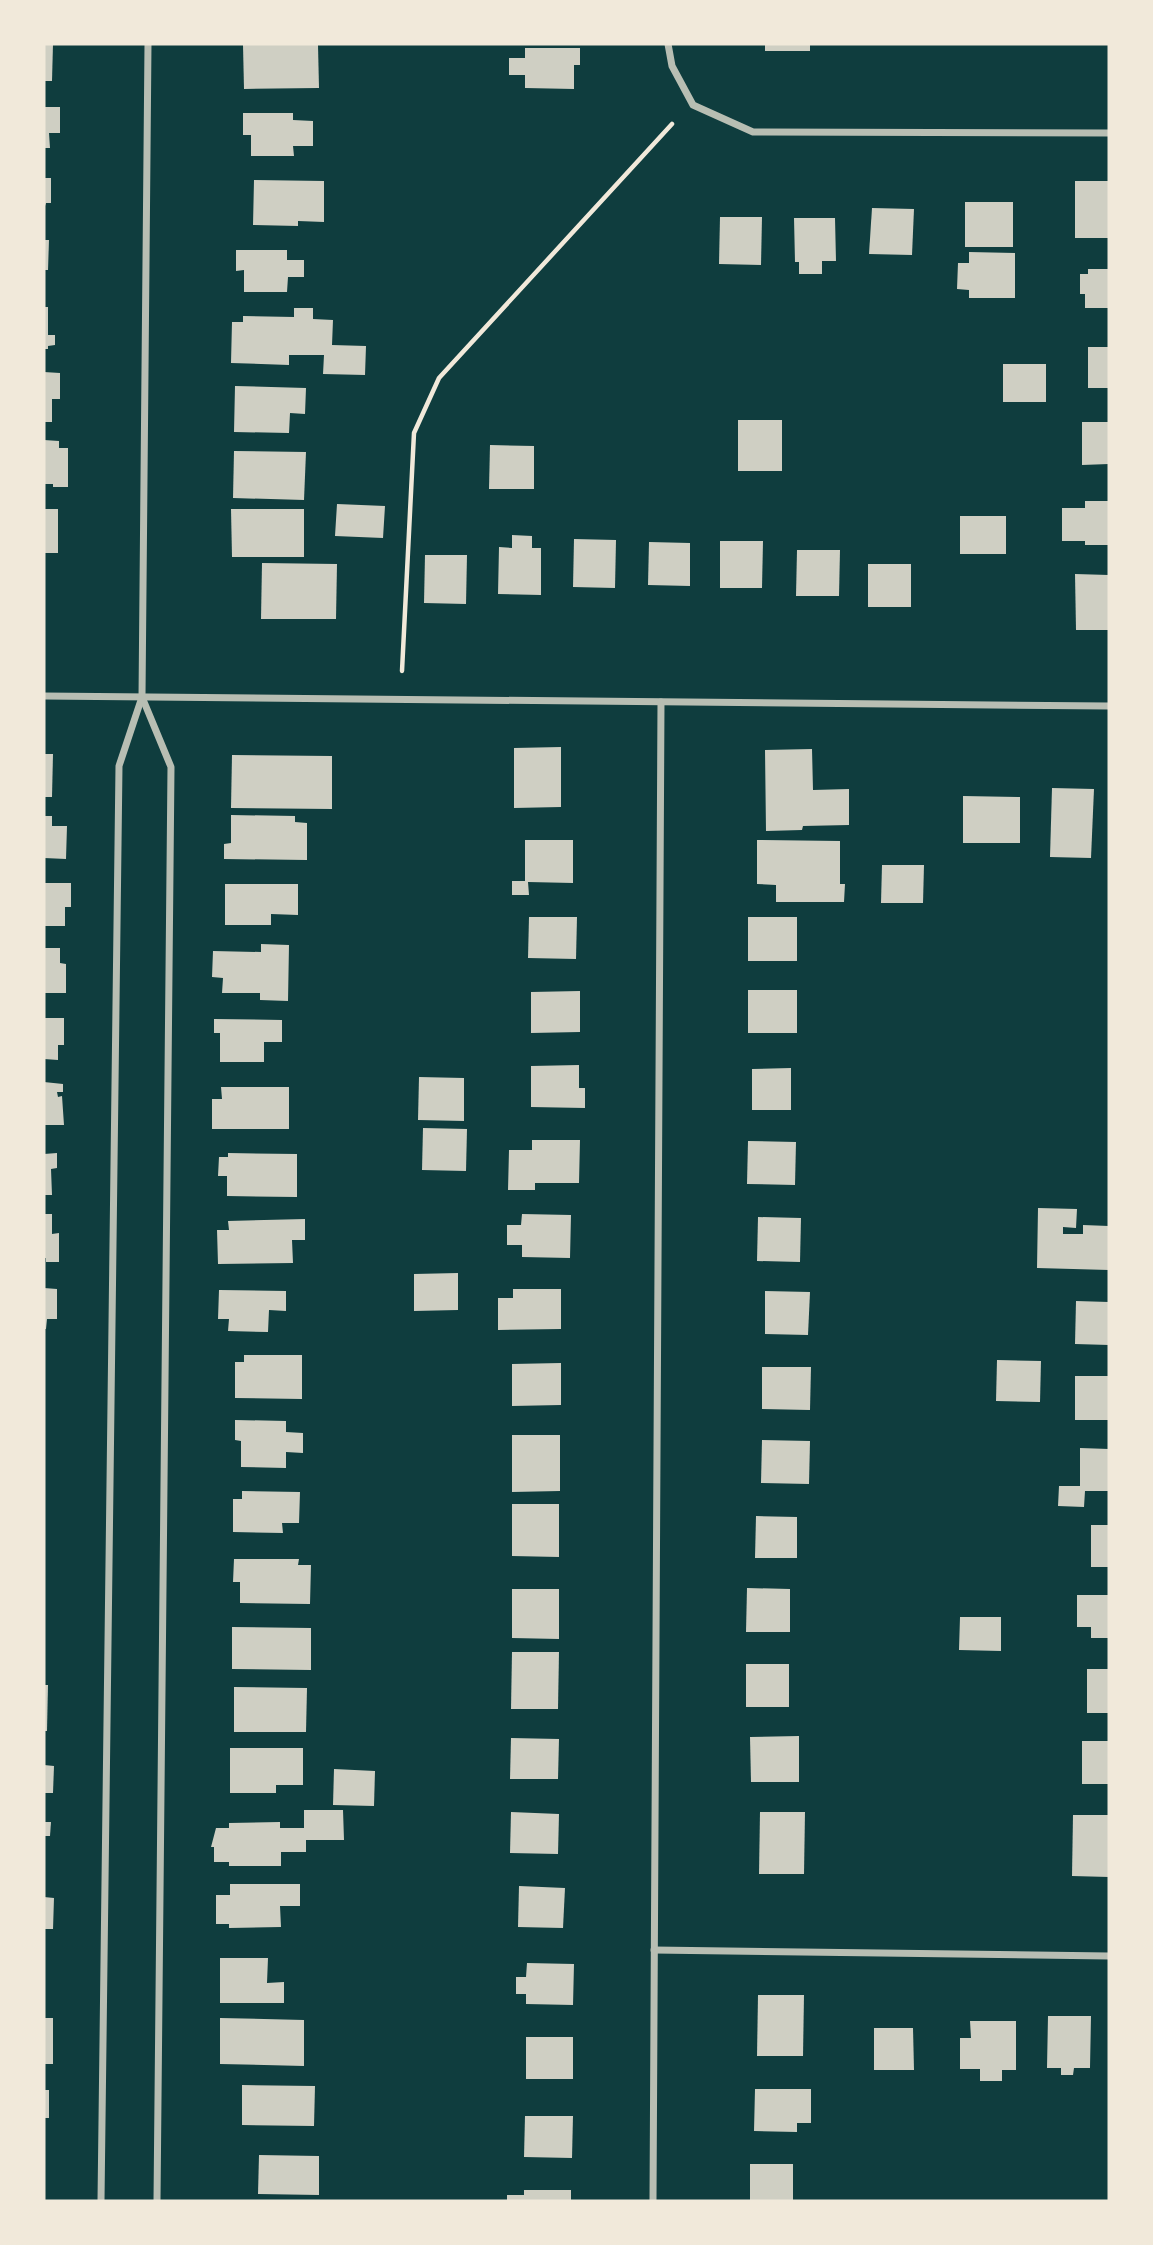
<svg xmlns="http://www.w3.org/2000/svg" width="1153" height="2245" font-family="Karla,sans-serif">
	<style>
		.building { fill: #cfcfc3 }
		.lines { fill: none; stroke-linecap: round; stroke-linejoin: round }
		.path { stroke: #f1e9da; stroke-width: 4.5 }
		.minor { stroke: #b8beb3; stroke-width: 7 }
	</style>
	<rect width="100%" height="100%" fill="#0f3d3e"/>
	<g class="building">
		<polygon points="44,44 53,44 52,81 44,81"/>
		<rect x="765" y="44" width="45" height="7"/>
		<polygon points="243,45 318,45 319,88 244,89"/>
		<polygon points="525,48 580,48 580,65 574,65 574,89 525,88 525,75 509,75 509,58 525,58"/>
		<polygon points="44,107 60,107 60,133 49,133 50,148 44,148"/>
		<polygon points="243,113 293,113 293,120 313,121 313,146 293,146 294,156 251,156 251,135 243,135"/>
		<polygon points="44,178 51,178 51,203 46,203 44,209"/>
		<polygon points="254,180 324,181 324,222 298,221 298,226 253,225"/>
		<rect x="1075" y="181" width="34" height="57"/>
		<rect x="965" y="202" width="48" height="45"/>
		<polygon points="872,208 914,209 912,255 869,254"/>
		<polygon points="720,217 762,217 761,265 719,264"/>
		<polygon points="794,218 835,218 836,261 822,261 822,274 799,274 799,262 795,262"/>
		<polygon points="44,240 49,240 48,270 44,270"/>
		<polygon points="236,250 287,250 287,260 304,260 304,277 288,277 287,292 244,292 244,270 236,271"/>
		<polygon points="969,252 1015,253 1015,298 969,298 969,290 957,289 958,263 969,263"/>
		<polygon points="1088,269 1109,269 1109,308 1085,308 1085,294 1080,294 1080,274 1088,274"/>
		<polygon points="44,307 48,307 48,335 55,335 55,345 48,346 48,349 44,349"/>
		<polygon points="294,308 313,308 313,319 333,320 332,345 366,346 365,375 323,374 324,355 289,355 289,365 231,363 232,322 243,322 243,316 294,317"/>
		<rect x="1088" y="347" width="21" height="41"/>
		<rect x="1003" y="364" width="43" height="38"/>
		<polygon points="44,372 60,373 60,399 52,399 52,422 44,422"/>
		<polygon points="235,386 306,388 305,414 290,413 289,433 234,432"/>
		<rect x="738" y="420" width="44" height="51"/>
		<polygon points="1082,422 1109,422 1109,464 1082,465"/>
		<polygon points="44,440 59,441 59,448 68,448 68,487 53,487 53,484 44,484"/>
		<polygon points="490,445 534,446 534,489 489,489"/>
		<polygon points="234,451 306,452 304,500 233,498"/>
		<polygon points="1085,501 1109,501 1109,545 1085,545 1085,541 1062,541 1062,508 1085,508"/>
		<polygon points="337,504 385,506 383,538 335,536"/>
		<rect x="44" y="509" width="14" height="44"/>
		<polygon points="231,509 304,509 304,557 232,557"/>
		<rect x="960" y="516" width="46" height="38"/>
		<polygon points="512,535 532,536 532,548 541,548 541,595 498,594 499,547 512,548"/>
		<polygon points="574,539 616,540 615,588 573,587"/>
		<polygon points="720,541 763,541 762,588 720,588"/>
		<polygon points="649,542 690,543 690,586 648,585"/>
		<polygon points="797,550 840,550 839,596 796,596"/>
		<polygon points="425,555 467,555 466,604 424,603"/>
		<polygon points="262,563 337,564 336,619 261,619"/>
		<rect x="868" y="564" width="43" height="43"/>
		<polygon points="1075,574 1109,575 1109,630 1076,630"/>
		<polygon points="561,747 561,807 514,808 514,748"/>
		<polygon points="812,749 813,790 849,789 849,825 803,826 802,830 766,831 765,750"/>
		<polygon points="44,754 53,754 52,797 44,797"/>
		<polygon points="232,755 332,756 332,809 231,808"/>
		<polygon points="1052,788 1094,789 1091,858 1050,857"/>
		<polygon points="963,796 1020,797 1020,843 963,843"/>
		<polygon points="231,815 295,816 295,822 307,823 307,860 224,859 224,844 231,843"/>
		<polygon points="44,816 52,816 52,826 67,826 66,859 44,858"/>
		<polygon points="525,840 573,840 573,883 528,882 529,895 512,895 512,881 525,881"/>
		<polygon points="757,840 840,841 840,884 845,884 844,902 776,902 776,885 757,884"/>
		<polygon points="882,865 924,865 923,903 881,903"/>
		<polygon points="44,883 71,883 71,907 65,907 65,926 44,926"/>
		<polygon points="225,884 298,884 298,915 271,914 271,925 225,925"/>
		<polygon points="529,917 577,917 576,959 528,958"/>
		<rect x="748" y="917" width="49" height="44"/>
		<polygon points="261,944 289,945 288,1001 260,1000 260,993 222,993 223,978 212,977 213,951 261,952"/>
		<polygon points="44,948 60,948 60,963 66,964 66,993 44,993"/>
		<rect x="748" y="990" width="49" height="43"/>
		<polygon points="580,991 580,1032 531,1033 531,992"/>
		<polygon points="44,1018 64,1018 64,1045 58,1045 58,1060 44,1059"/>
		<polygon points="214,1019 282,1020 282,1042 264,1042 264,1062 220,1062 220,1033 214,1033"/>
		<polygon points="579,1065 579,1088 585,1088 585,1108 531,1107 531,1066"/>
		<polygon points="791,1068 791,1110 752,1110 752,1069"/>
		<polygon points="419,1077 464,1078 464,1121 418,1120"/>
		<polygon points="44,1082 63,1084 63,1092 57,1092 58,1097 62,1096 64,1125 44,1125"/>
		<polygon points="221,1087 289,1087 289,1129 212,1129 212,1099 222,1099"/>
		<polygon points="423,1128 467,1129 466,1171 422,1170"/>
		<polygon points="532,1140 580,1140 579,1183 535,1183 535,1190 508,1190 509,1150 532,1150"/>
		<polygon points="748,1141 796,1142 795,1185 747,1184"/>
		<polygon points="57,1153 57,1168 51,1169 52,1195 44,1195 44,1154"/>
		<polygon points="228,1153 297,1154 297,1197 227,1196 227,1176 218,1176 219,1157 228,1157"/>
		<polygon points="1038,1208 1077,1209 1076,1228 1063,1227 1063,1234 1083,1234 1083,1225 1109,1226 1109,1270 1037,1268"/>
		<polygon points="44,1214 52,1214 52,1234 59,1233 59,1262 46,1262 46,1258 44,1258"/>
		<polygon points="522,1214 571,1215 570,1258 522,1257 522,1245 507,1245 507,1225 521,1225"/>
		<polygon points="758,1217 801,1218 800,1262 757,1261"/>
		<polygon points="305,1219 305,1240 292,1240 293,1263 218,1264 217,1230 229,1230 228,1221"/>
		<polygon points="458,1273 458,1310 414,1311 414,1274"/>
		<polygon points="44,1288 57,1289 57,1319 47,1319 46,1329 44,1329"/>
		<polygon points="513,1289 561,1289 561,1329 498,1330 498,1298 513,1298"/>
		<polygon points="219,1290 286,1291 286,1311 269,1310 268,1332 228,1331 229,1319 218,1319"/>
		<polygon points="765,1291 810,1292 808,1335 765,1334"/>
		<polygon points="1076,1301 1109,1302 1109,1345 1075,1344"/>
		<polygon points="244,1355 302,1355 302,1399 235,1398 235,1362 244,1362"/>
		<polygon points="997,1360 1041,1361 1040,1402 996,1401"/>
		<polygon points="561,1363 561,1405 512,1406 512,1364"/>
		<polygon points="762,1367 811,1367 810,1410 762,1409"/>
		<rect x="1075" y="1376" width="34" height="44"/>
		<polygon points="235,1420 286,1421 286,1432 303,1433 303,1453 286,1452 286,1468 241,1467 241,1441 235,1440"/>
		<polygon points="512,1435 560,1435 560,1491 512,1492"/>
		<polygon points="762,1440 810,1441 809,1484 761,1483"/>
		<polygon points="1080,1448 1109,1449 1109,1491 1085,1491 1084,1507 1058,1506 1059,1486 1080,1486"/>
		<polygon points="242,1491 300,1492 299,1523 282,1523 283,1533 233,1532 233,1499 242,1499"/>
		<polygon points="512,1504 559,1504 559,1557 512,1556"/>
		<polygon points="756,1516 797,1517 797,1558 755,1558"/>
		<rect x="1091" y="1525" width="18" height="42"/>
		<polygon points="234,1559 299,1559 298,1565 311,1565 310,1604 240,1603 240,1582 233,1582"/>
		<polygon points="747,1588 790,1589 790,1632 746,1632"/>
		<polygon points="512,1589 559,1589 559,1639 512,1638"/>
		<polygon points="1077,1595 1109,1595 1109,1638 1091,1638 1091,1627 1077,1627"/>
		<polygon points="960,1617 1001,1617 1001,1651 959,1650"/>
		<polygon points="232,1627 311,1628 311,1670 232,1669"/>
		<polygon points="512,1652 559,1652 558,1709 511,1709"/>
		<rect x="746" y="1664" width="43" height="43"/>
		<rect x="1087" y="1669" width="22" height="44"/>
		<polygon points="44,1685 48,1685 47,1731 44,1731"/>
		<polygon points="234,1687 307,1688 306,1732 234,1732"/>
		<polygon points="799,1736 799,1782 751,1782 750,1737"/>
		<polygon points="511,1738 559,1739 558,1779 510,1779"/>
		<rect x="1082" y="1741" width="27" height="43"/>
		<polygon points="230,1748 303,1748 303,1785 276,1785 276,1793 230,1793"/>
		<polygon points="44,1765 54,1766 53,1793 44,1793"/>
		<polygon points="334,1769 375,1771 374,1806 333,1805"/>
		<polygon points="304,1810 343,1810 344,1840 306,1840 306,1852 281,1852 281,1866 229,1866 229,1862 214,1862 214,1847 211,1847 216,1828 229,1828 229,1823 280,1822 280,1828 304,1828"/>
		<polygon points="511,1812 559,1814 558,1854 510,1853"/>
		<polygon points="760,1812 805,1812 804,1874 759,1874"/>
		<polygon points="1073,1815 1109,1815 1109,1877 1072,1876"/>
		<polygon points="44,1822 51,1822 50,1836 44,1836"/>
		<polygon points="230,1884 300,1884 300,1906 280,1906 281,1927 229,1928 229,1924 216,1924 216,1895 230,1895"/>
		<polygon points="519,1886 565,1888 563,1928 518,1927"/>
		<polygon points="44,1897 54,1898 53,1929 44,1929"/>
		<polygon points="220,1958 268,1958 267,1983 284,1982 284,2003 220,2003"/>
		<polygon points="527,1963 574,1964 573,2005 526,2004 526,1994 516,1994 516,1977 526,1977"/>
		<polygon points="758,1995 804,1995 803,2056 757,2056"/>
		<polygon points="1048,2016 1091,2016 1090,2068 1074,2068 1073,2075 1061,2075 1061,2068 1047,2068"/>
		<rect x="44" y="2018" width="9" height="46"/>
		<polygon points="220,2018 304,2020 304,2066 220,2064"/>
		<polygon points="970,2021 1016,2021 1016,2070 1002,2070 1002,2081 980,2081 980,2069 960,2069 960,2038 971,2038"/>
		<polygon points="874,2028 913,2028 914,2070 874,2070"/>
		<rect x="526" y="2037" width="47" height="42"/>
		<polygon points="242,2085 315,2086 314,2126 242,2125"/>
		<polygon points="755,2089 811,2089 811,2123 797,2123 797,2132 754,2131"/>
		<rect x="44" y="2090" width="5" height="28"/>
		<polygon points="525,2116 573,2116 572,2158 524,2157"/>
		<polygon points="259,2155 319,2156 319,2195 258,2194"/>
		<rect x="750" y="2164" width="43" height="37"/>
		<polygon points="524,2190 571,2190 571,2201 507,2201 507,2195 524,2195"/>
	</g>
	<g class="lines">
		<polyline class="path" points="402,671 414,433 439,378 672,124"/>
		<g class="minor">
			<polyline points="668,44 672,66 693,105 753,132 1109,133"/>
			<polyline points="44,696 1109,706"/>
			<polyline points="142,697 171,767 157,2201"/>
			<polyline points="654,1950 1109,1956"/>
			<polyline points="101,2201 119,766 142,697 148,44"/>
			<polyline points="653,2201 661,702"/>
		</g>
	</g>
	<rect width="1153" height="2245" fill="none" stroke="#f1e9da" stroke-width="91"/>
</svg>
